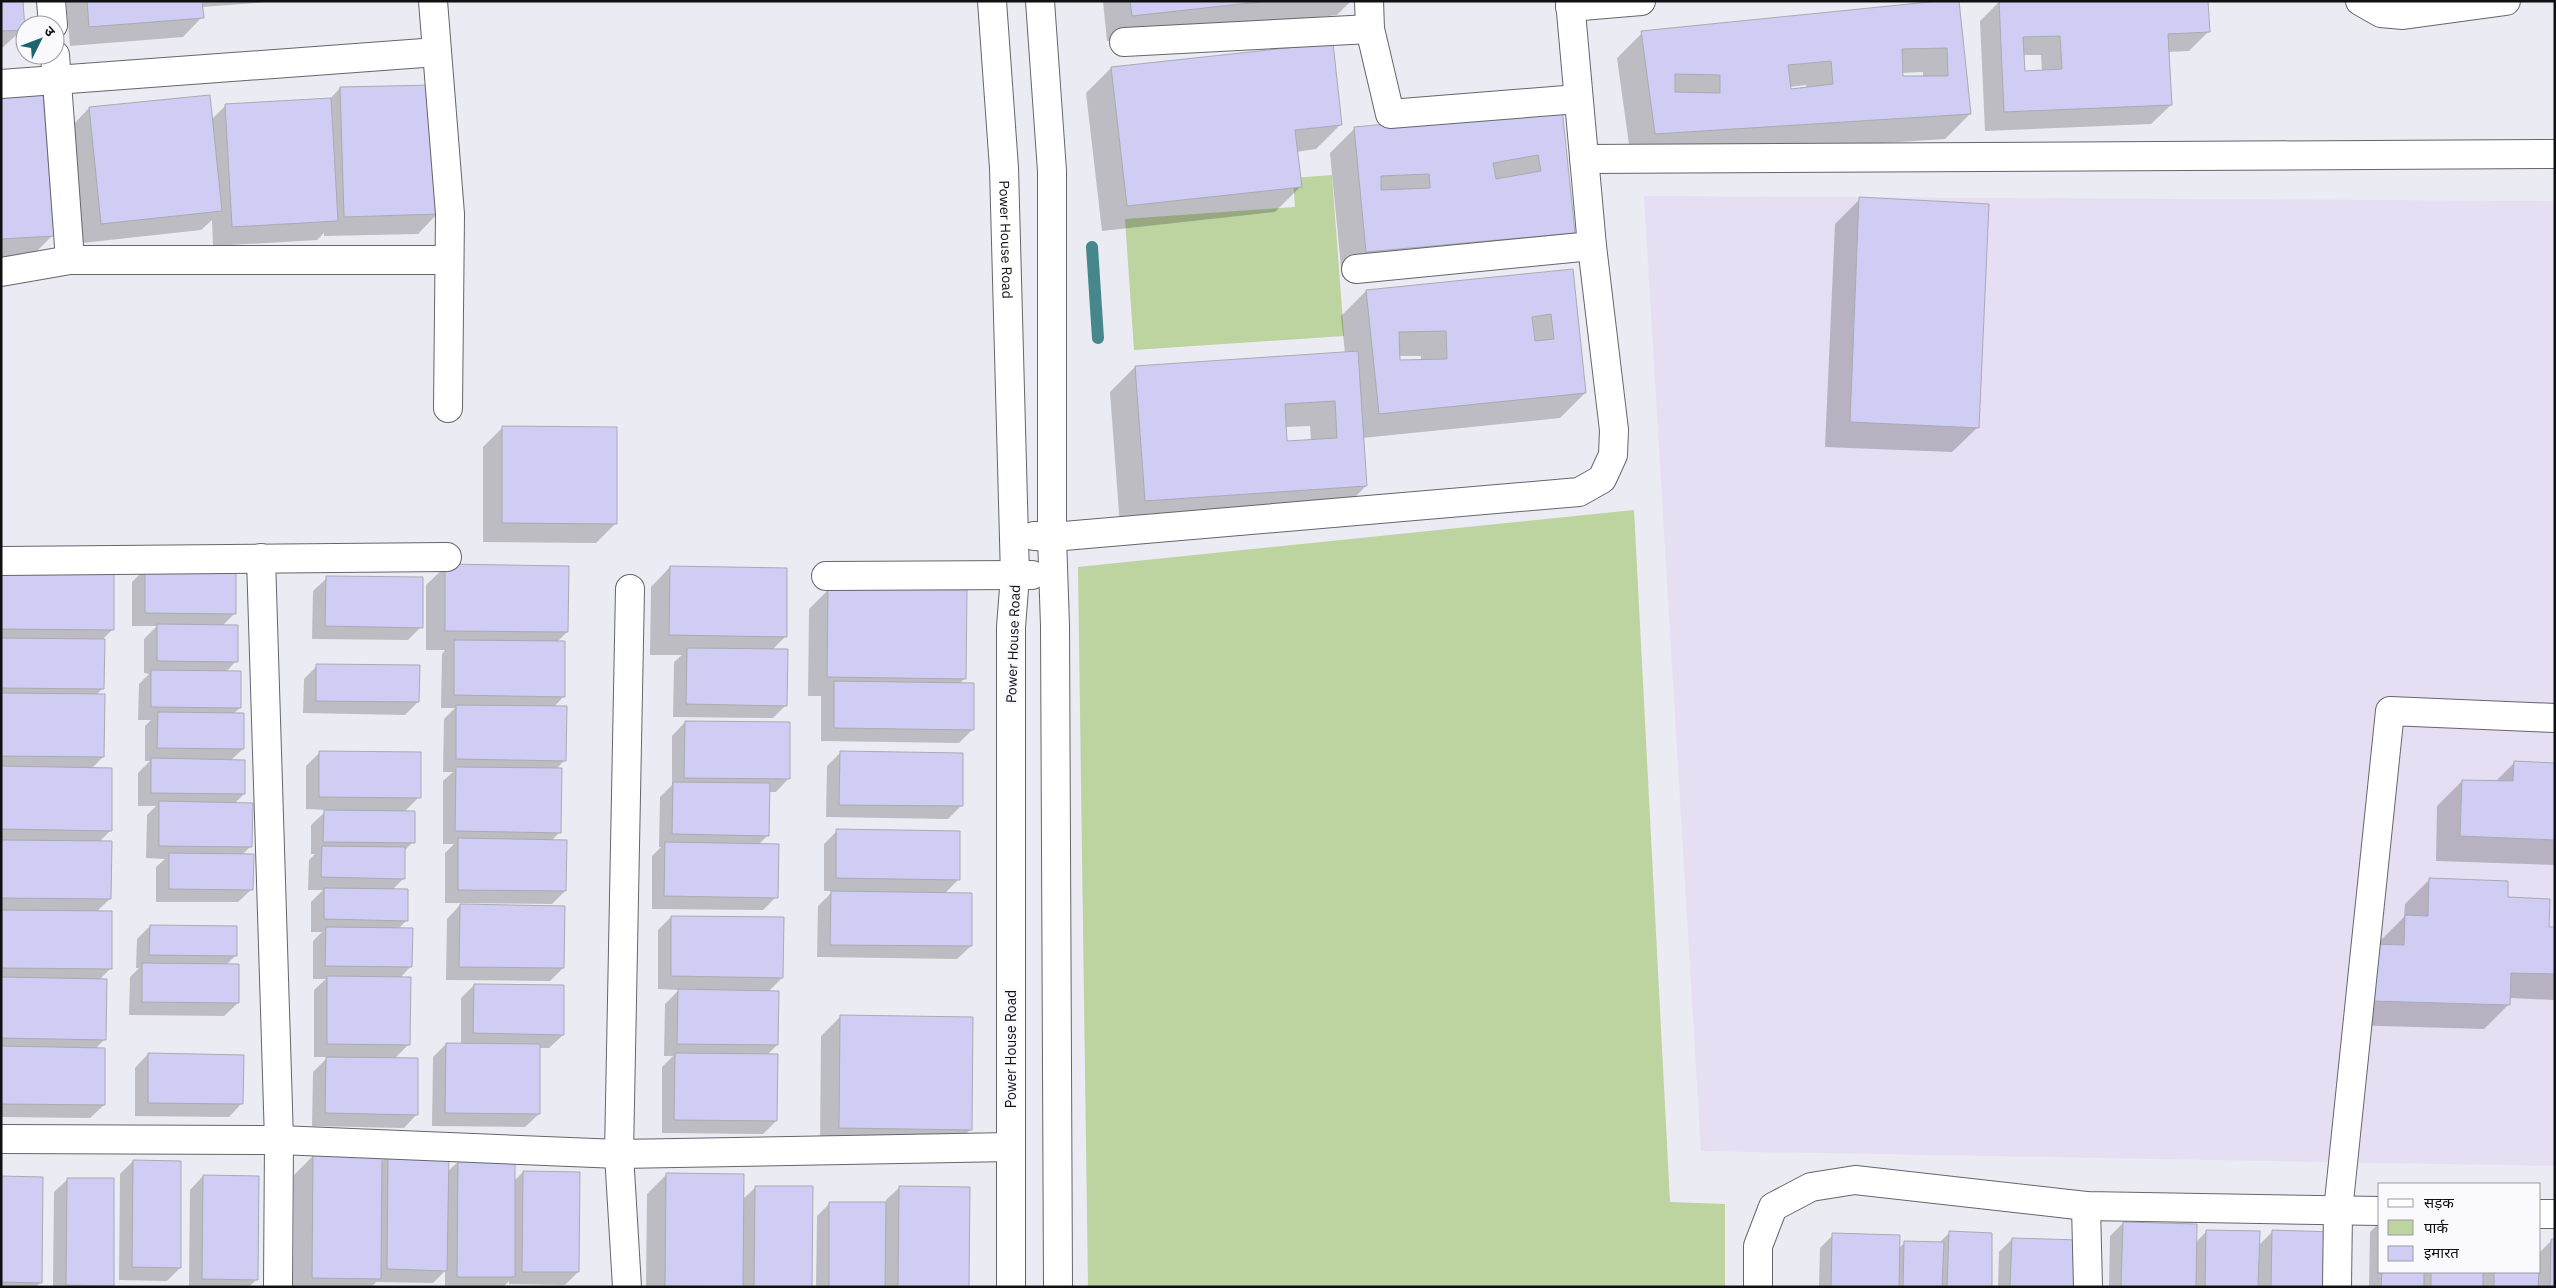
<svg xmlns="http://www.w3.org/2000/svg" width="2556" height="1288" font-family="'IBM Plex Sans','Noto Sans Devanagari',sans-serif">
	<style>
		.education { fill: #e6def3 }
		.green { fill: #bdd3a0 }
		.shadow { fill: #0003; fill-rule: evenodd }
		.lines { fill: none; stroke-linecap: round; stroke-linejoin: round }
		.stream { stroke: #45878c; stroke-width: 12 }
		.building { fill: #cfcdf4; stroke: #aaaab2; fill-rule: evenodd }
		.minor-casing { stroke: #65656c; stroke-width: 30 }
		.minor { stroke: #fff; stroke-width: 28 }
		.labels { text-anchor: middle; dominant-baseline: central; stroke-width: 4.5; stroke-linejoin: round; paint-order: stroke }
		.street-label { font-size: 14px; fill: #0f1012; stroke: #f9f9fe }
	</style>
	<rect width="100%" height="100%" fill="#ebebf3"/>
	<polygon class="education" points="1644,196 2555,201 2555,1166 1701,1151"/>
	<g class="green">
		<polygon points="1332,175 1344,336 1134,350 1125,219 1295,207 1293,178"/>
		<polygon points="1634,510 1670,1202 1725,1204 1725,1287 1088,1287 1078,567"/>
	</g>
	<g class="shadow">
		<polygon points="1,1 23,29 1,49"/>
		<polygon points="66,1 281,1 202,7 202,17 183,37 70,46"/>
		<polygon points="1103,1 1351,1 1337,15 1107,41"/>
		<path d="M1951 1 1970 114 1945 139 1631 159 1617 58 1642 33ZM1923 72V77L1902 78 1901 73ZM1806 85V89L1790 90 1789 87Z"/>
		<path d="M2000 1 2208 32 2189 51 2168 52 2171 105 2151 124 1985 131 1980 21ZM2023 55H2041L2042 72H2023Z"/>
		<polygon points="1111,68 1341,124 1316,149 1296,152 1300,187 1275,212 1102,231 1086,93"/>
		<polygon points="340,88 437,214 418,234 324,236 324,233 317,240 213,246 212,220 201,230 82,243 70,128 89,108 211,120 226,105 329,100"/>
		<polygon points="1,98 53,235 33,255 1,257"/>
		<polygon points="1561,109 1573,232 1548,257 1342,277 1330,153 1355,128"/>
		<polygon points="1860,199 1978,427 1952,452 1825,447 1835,224"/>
		<path d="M1572 271 1585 393 1560 418 1362 438 1366 486 1341 511 1120 526 1110 392 1135 367 1345 353 1341 316 1366 291ZM1398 356H1421V360L1398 361ZM1310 426 1311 441 1286 442 1285 427Z"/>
		<polygon points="503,427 615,524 596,543 483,542 483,447"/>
		<polygon points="1,566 112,630 103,639 103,688 96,695 103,757 91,769 111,830 99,842 110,899 96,912 110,969 99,980 105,1039 95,1049 104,1105 90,1118 1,1117 1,913 3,911 1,911"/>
		<polygon points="446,566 567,632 557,642 564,696 553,708 565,760 556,769 560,832 551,841 565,891 552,904 445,903 445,853 454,844 443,844 443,781 453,772 443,772 444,719 455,708 441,708 442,654 445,650 426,650 426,585"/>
		<polygon points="670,567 786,636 772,650 786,705 773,718 673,717 674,662 682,655 650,655 651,587"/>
		<polygon points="145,569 235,613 222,626 236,661 226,672 240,708 233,714 243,749 230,761 244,794 234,804 251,846 242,855 252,889 238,902 156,902 156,867 165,859 146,858 147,815 156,806 138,806 138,773 150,761 145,761 145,726 151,720 138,720 139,684 149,674 144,673 144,639 157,626 132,626 132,582"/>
		<polygon points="327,578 421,627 408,640 312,639 313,591"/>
		<polygon points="829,589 965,678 959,684 972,730 959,743 821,741 821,696 808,696 809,609"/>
		<polygon points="317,666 418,702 405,715 303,713 304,679"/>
		<polygon points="685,722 789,778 776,792 768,792 768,835 759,844 776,897 763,910 652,909 652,856 661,847 659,847 660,797 672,785 672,736"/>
		<polygon points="320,752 419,797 404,812 413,842 404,851 404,878 392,890 407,920 398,929 411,966 400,978 409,1044 394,1059 417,1114 404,1128 312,1126 313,1072 328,1057 314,1057 314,990 326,979 313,979 313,941 322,932 311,932 311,902 323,890 308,890 309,860 315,854 311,854 311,825 327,810 306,809 306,766"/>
		<polygon points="840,753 961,806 948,819 826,817 827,766"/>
		<polygon points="2514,763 2555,764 2555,865 2436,861 2437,806 2462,781 2495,782"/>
		<polygon points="837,831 959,879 944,894 971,946 957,959 817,957 818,906 833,891 824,891 824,844"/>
		<polygon points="2430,879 2506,898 2548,928 2555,928 2555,1000 2509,998 2509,1004 2484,1029 2347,1025 2348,970 2373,945 2380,946 2380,941 2404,917 2405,904"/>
		<polygon points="460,905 563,968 550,981 446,980 447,919"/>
		<polygon points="671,917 782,978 768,992 777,1045 767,1055 776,1121 763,1134 662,1133 662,1067 673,1056 664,1056 665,1004 679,990 658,989 658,930"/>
		<polygon points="150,926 235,956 226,965 238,1003 224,1016 129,1015 130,977 139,968 136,968 137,939"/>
		<polygon points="474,985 563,1035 549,1048 538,1048 539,1114 525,1127 432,1126 433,1057 446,1044 461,1044 461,998"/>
		<polygon points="841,1016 971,1129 951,1149 820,1147 821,1036"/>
		<polygon points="148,1054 242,1103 229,1117 135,1116 135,1068"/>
		<polygon points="389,1154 447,1172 459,1161 514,1181 523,1172 578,1272 565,1285 509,1284 509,1281 503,1287 445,1287 445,1271 433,1283 376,1282 372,1287 293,1287 294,1175 314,1155 381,1162"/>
		<polygon points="133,1161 180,1268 167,1281 119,1280 120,1174"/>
		<polygon points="667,1174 742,1200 756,1187 811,1287 646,1287 647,1194"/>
		<polygon points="203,1176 257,1279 249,1287 189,1287 190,1190"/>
		<polygon points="1,1177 41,1282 36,1287 1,1287"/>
		<polygon points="68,1179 112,1286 111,1287 53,1287 54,1192"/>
		<polygon points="900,1187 968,1287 816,1287 817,1216 830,1203 886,1203 886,1200"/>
		<polygon points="2380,1222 2380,1272 2540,1272 2540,1252 2552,1240 2555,1287 2369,1287 2370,1232"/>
		<polygon points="2123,1223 2195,1243 2207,1231 2258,1246 2273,1231 2331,1287 2109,1287 2110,1236"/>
		<polygon points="1949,1233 1991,1287 1819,1287 1820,1248 1833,1235 1898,1249 1905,1242 1939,1243"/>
		<polygon points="2012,1239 2079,1287 1998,1287 1999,1252"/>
	</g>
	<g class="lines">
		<polyline class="stream" points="1092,247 1098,338"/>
	</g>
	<g class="building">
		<polygon points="1,1 23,1 25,30 1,31"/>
		<polygon points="87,1 202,1 204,18 89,27"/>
		<polygon points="1130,1 1268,1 1132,16"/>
		<path d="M1939 1H1959L1971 114 1655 134 1641 31ZM1947 48 1948 76H1903L1902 49ZM1831 61 1833 84 1791 89 1788 65ZM1675 74 1720 75V93L1675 92Z"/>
		<path d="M1999 1H2208L2210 32 2168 34 2172 105 2004 112ZM2060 36 2062 69 2025 71 2023 37Z"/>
		<polygon points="1333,43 1342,125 1295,130 1302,187 1127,206 1111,67"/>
		<polygon points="435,85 439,214 344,217 340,87"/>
		<polygon points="43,94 54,236 1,239 1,97"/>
		<polygon points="210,95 222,211 101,224 89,107"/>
		<polygon points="331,98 338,221 232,227 225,104"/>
		<path d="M1562 108 1575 233 1366 252 1354 127ZM1538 155 1541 171 1496 179 1493 163ZM1429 174 1430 188 1381 190V176Z"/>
		<polygon points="1859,197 1989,204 1979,428 1850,422"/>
		<path d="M1573 269 1586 393 1379 414 1366 290ZM1551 314 1554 339 1535 341 1532 317ZM1446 331 1447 359 1400 360 1399 332Z"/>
		<path d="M1358 351 1367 486 1145 501 1135 366ZM1335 401 1337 438 1287 441 1285 404Z"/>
		<polygon points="502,426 617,427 617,524 502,523"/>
		<polygon points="445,564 569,566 568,632 445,631"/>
		<polygon points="1,565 114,566 114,630 1,629"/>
		<polygon points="670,566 787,568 787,637 669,635"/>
		<polygon points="145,568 236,569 236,614 145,613"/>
		<polygon points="326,576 423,577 423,628 325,626"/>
		<polygon points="828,588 967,590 966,679 827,677"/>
		<polygon points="157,624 238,625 238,662 157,661"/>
		<polygon points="1,638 105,639 104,689 1,688"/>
		<polygon points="454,640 565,641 565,697 454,695"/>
		<polygon points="687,648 788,649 787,706 686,704"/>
		<polygon points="316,664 420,665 419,702 316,701"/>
		<polygon points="151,670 241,671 241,708 151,707"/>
		<polygon points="834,681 974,683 974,730 834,728"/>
		<polygon points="1,693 105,694 104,757 1,756"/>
		<polygon points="456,705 567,706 566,761 456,759"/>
		<polygon points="158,712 244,713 244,749 157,748"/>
		<polygon points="685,721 790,722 790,779 684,778"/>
		<polygon points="319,751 421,752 421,798 319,797"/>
		<polygon points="840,751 963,753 963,806 839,805"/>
		<polygon points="151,758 245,760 245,794 151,793"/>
		<polygon points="2514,761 2555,763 2555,840 2460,836 2462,780 2513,781"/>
		<polygon points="1,766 112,768 112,831 1,829"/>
		<polygon points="456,767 562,768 561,833 455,831"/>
		<polygon points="673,782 770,783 769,836 672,834"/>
		<polygon points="159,801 253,803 252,847 159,846"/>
		<polygon points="324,810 415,811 415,843 323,842"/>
		<polygon points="836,829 960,831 960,880 836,878"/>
		<polygon points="458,838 567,840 566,891 458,890"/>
		<polygon points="1,840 112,841 111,899 1,898"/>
		<polygon points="665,842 779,844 778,898 664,896"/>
		<polygon points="322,846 405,847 405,879 321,877"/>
		<polygon points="169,853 254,854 253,890 169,889"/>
		<polygon points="2429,878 2508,881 2508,897 2550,899 2549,927 2555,927 2555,974 2511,973 2510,1005 2371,1001 2373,944 2404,945 2405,915 2428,916"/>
		<polygon points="324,888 408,889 408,921 324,919"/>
		<polygon points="831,891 972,893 972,946 830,945"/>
		<polygon points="460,904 565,906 564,968 459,967"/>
		<polygon points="2,910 112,911 112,969 2,968"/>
		<polygon points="671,916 784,917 783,978 671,976"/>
		<polygon points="150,925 237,926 237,956 149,955"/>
		<polygon points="326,927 413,928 412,967 325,966"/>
		<polygon points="142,963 239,964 239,1003 142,1002"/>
		<polygon points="327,976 411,977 410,1045 327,1044"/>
		<polygon points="1,977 107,979 106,1040 1,1038"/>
		<polygon points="474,984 564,985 564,1035 473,1033"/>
		<polygon points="678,989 779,991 778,1045 677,1044"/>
		<polygon points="840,1015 973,1017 972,1130 839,1128"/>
		<polygon points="446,1043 540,1044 540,1114 445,1113"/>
		<polygon points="1,1046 105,1048 105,1105 1,1104"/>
		<polygon points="148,1053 244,1055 243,1104 148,1103"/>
		<polygon points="675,1053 778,1054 777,1121 674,1120"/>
		<polygon points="326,1057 418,1058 418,1115 325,1113"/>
		<polygon points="388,1153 449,1154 447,1271 387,1269"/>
		<polygon points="313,1154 382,1156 381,1279 312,1278"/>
		<polygon points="458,1159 515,1160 515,1277 457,1277"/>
		<polygon points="133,1160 181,1161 181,1268 132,1267"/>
		<polygon points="523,1171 580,1172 579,1272 522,1272"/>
		<polygon points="666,1173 744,1174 743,1287 665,1286"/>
		<polygon points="203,1175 259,1176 258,1280 202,1279"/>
		<polygon points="1,1176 43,1177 42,1283 1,1282"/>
		<polygon points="67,1178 114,1178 114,1286 66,1285"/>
		<polygon points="755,1186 813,1186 812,1287 754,1287"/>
		<polygon points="899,1186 970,1187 969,1287 898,1287"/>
		<polygon points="829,1202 886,1202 885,1287 829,1287"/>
		<polygon points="2123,1222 2197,1224 2196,1287 2121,1287"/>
		<polygon points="2206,1230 2260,1231 2258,1287 2205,1287"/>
		<polygon points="2272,1230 2333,1232 2332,1287 2271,1287"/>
		<polygon points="1949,1231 1992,1233 1992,1287 1947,1287"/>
		<polygon points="1832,1233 1900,1235 1899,1287 1831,1287"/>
		<polygon points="2012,1238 2081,1240 2080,1287 2010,1287"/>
		<polygon points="2551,1239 2555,1239 2555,1287 2550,1287"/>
		<polygon points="1904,1241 1944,1242 1942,1287 1903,1287"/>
		<polygon points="2382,1272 2424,1272 2424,1287 2381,1287"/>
		<rect x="2431" y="1272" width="52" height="15"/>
		<polygon points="2494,1272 2539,1272 2538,1287 2494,1287"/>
	</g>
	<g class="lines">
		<defs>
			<g id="minor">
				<polyline points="51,1 53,25"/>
				<polyline points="433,1 450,214 448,408"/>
				<path id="s1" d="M992 1 1004 168 1015 576 1011 627V1287"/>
				<polyline points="1040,1 1052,171 1052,537 1055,626 1058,1287"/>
				<polyline points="1369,1 1370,29 1390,114 1578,99"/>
				<polyline points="2360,1 2381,13 2403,15 2506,1"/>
				<polyline points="1570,7 1641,1"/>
				<polyline points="1124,42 1370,29"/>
				<polyline points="55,55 70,260"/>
				<polyline points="1,84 437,52"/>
				<polyline points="1584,159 2555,154"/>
				<polyline points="1356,269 1592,246"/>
				<polyline points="1,272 70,260 449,260"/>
				<polyline points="1034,536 1052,537 1579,492 1602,479 1613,455 1614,430 1592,246 1570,1"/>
				<polyline points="261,558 279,1140 278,1287"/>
				<polyline points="1,561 447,557"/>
				<polyline points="826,576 1032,575"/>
				<polyline points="1,1139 279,1140 619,1154 1011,1147"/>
				<polyline points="2086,1206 2088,1287"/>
				<polyline points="2540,1214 2555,1214"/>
				<polyline points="627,1287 619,1154 630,589"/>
				<polyline points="1758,1287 1758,1246 1773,1207 1811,1187 1855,1180 2086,1206 2380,1211"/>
				<polyline points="2337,1287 2338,1211 2390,711 2555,718"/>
			</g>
		</defs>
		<use href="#minor" class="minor-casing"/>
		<use href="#minor" class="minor"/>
	</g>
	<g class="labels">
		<g class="street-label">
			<text stroke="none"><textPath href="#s1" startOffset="239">Power House Road</textPath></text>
			<text transform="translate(1013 644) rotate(-88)">Power House Road</text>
			<text transform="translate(1011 1049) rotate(-90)">Power House Road</text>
		</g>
	</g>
	<rect width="2556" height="1288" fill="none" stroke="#0f1012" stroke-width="5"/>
	<rect x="2378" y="1183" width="162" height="90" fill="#f9f9fe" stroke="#9b9ca0"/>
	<rect x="2388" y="1199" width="25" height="8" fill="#ffffff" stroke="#9b9ca0"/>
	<text x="2424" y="1208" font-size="15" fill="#0f1012">सड़क</text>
	<rect x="2388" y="1220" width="25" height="15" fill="#bdd3a0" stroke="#9b9ca0"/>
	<text x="2424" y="1233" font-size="15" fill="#0f1012">पार्क</text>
	<rect x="2388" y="1246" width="25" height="15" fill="#cfcdf4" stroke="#9b9ca0"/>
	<text x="2424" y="1258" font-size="15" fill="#0f1012">इमारत</text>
	<g transform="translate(40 40) rotate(48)"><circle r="24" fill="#f9f9fe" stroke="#9b9ca0"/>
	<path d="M0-4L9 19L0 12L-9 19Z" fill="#1a6570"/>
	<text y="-8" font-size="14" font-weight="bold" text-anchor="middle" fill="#0f1012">उ</text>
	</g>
</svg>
